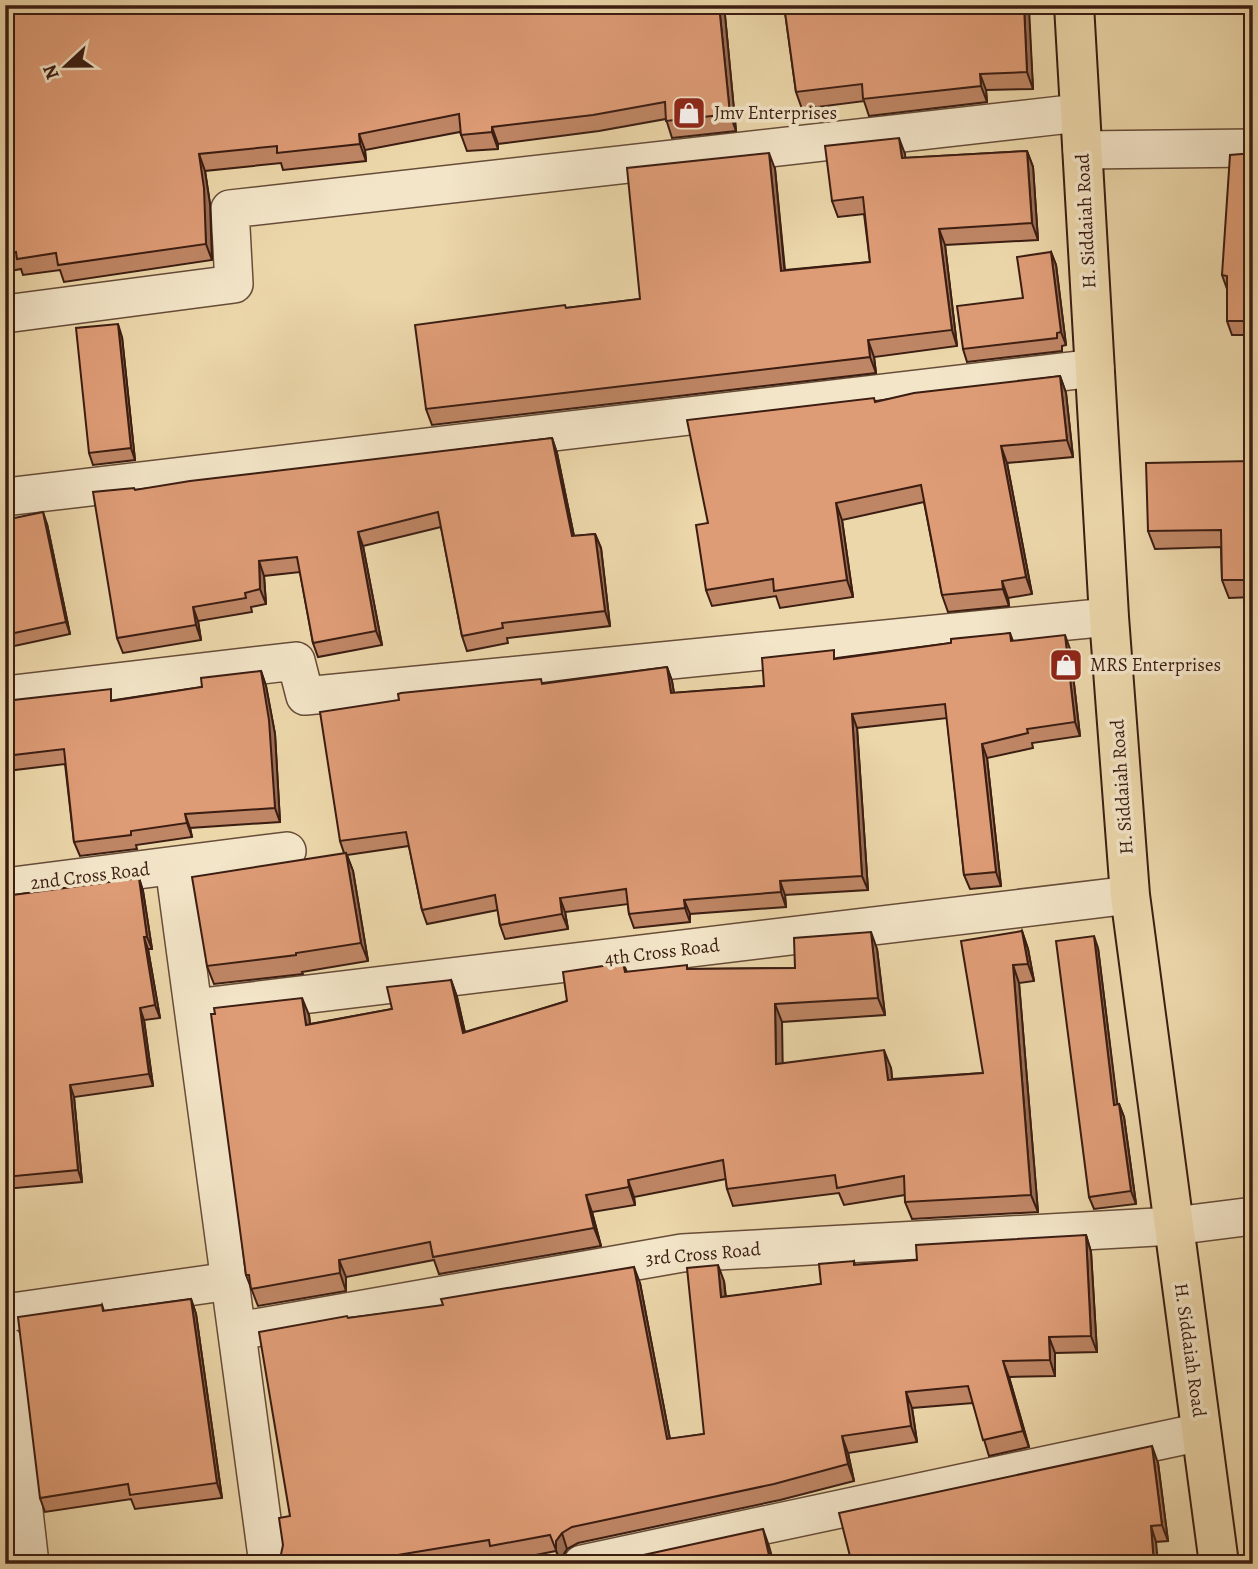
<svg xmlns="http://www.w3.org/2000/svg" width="1258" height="1569" font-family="Alegreya,serif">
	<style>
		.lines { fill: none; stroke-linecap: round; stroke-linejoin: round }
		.minor-casing { stroke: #674c38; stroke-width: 40 }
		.primary-casing { stroke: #3b1d12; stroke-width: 42 }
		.minor { stroke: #f3e5c8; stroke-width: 37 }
		.primary { stroke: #ecd7aa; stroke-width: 38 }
		.wall { fill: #bf8665; stroke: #3b1d12; stroke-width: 2 }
		.shaded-wall { fill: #9b6d53; stroke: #3b1d12; stroke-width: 2 }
		.building { fill: #de9c76; stroke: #3b1d12; stroke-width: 2 }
		.labels { text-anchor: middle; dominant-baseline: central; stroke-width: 7; stroke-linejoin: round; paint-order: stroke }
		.poi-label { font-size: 19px; fill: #3b1d12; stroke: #f3e5c8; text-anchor: start }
		.street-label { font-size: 19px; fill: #3b1d12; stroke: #f3e5c8 }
	</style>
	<rect width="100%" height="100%" fill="#ecd7aa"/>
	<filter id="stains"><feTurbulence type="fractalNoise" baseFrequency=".00286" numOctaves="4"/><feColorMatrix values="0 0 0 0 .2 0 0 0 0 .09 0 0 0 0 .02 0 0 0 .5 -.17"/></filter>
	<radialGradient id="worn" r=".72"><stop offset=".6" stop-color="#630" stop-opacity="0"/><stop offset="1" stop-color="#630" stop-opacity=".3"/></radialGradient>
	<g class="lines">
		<defs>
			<g id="minor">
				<polyline points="1082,150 1253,148"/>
				<polyline points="5,314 234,284 230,209 1079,113"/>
				<polyline points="5,497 1095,368"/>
				<polyline points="5,695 296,661 305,696 1109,617"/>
				<polyline points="174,866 268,1564"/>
				<polyline points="5,887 287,851"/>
				<polyline points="194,1008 1130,895"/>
				<polyline points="5,1313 230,1281"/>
				<polyline points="238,1331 682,1253 1174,1226 1253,1216"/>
				<polyline points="5,1345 30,1564"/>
				<polyline points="582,1564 1201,1432"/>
			</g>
			<polyline id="primary" points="1074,5 1109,617 1130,895 1219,1564"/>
		</defs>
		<use href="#minor" class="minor-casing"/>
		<use href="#primary" class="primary-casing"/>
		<use href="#minor" class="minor"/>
		<use href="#primary" class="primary"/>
	</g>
	<g class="wall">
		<polygon points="5,5 6,5 7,8 27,5 724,5 736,131 672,138 666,119 599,131 498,144 498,149 467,151 460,132 365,150 366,161 283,170 281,163 205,171 210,204 212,260 64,282 60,270 23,275 21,269 5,272"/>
		<polygon points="784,5 1028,5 1033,89 986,90 987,102 869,116 864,101 802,109 796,92"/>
		<polygon points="1116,5 1176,5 1177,12 1120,14"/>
		<polygon points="1027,151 1033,167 1038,240 945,245 957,346 874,357 876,373 432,425 426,409 566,308 640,299 775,169 785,270 870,262 864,214 838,217 832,201 905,154 905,158"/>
		<polygon points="1253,153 1253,335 1232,335 1227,321 1227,289 1222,275"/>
		<polygon points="1051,252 1056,265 1066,345 1062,346 1062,351 967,362 963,349 1023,298"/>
		<polygon points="122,337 135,460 93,465 89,453"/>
		<polygon points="1060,376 1066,393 1073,457 1007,463 1032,594 1008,598 1009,606 948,612 942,595 924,502 842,520 853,597 780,608 776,596 712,606 706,590 708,523 876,401"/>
		<polygon points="552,438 557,453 574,536 595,534 601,548 610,626 507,638 508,643 467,651 462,636 441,527 363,546 382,645 318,657 313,643 300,572 264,576 266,604 251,607 252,612 198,621 201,640 123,653 117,638 135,490"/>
		<polygon points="1253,461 1253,597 1229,598 1222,580 1221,547 1155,549 1148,531"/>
		<polygon points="5,520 47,524 70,634 5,648"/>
		<polygon points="1010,633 1013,641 1070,649 1080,736 1032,743 1033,748 987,758 1001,886 970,889 964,875 947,718 857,728 868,890 785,895 786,907 690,914 690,922 634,928 629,914 628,904 565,912 568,929 505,939 500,925 498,910 427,924 422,910 409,846 347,855 353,871 368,961 302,972 303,974 214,984 207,966 344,853 340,841 543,683 667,667 672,681 674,693 764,686 837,658 951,643"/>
		<polygon points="261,671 266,686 275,734 280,822 190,828 192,837 136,845 137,849 80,856 74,842 65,764 7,771 7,777 5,777 5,701 115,700 202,687"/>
		<polygon points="139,878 143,891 152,949 148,949 160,1018 144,1020 153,1086 74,1097 82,1182 5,1189 5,896"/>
		<polygon points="1022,931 1028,949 1034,981 1019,983 1038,1212 912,1219 905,1202 905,1195 844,1205 839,1193 733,1206 727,1189 726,1179 634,1197 635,1205 592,1212 601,1246 439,1274 434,1260 346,1277 346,1291 258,1306 246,1275 215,1014 309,1015 310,1024 392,1009 451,980 457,997 465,1032 567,1001 623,963 627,972 688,969 795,968 877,949 885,1015 782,1022 782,1063 891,1068 892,1079 983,1073"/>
		<polygon points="1098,948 1117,1104 1119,1104 1124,1117 1136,1204 1094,1209 1089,1197"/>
		<polygon points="1086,1235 1091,1252 1097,1352 1055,1353 1055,1376 1009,1377 1029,1447 989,1456 973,1403 912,1408 917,1442 848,1453 854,1481 780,1500 578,1543 567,1549 562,1557 561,1564 556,1551 496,1563 494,1556 449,1564 281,1564 290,1516 348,1318 640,1283 670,1439 704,1434 724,1281 726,1297 821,1284 854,1261 855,1265 917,1260"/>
		<polygon points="191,1299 196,1314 222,1498 135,1509 131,1499 45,1512 40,1498 102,1305 104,1311"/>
		<polygon points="1158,1463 1168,1541 852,1564"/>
	</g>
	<g class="shaded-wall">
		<polygon points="719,5 724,5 736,131 730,114"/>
		<polygon points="1024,5 1028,5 1029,8 1033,89 1027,72"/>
		<polygon points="980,74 986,90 987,102 981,86"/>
		<polygon points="492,127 498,144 498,149 492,132"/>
		<polygon points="359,134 365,150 366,161 360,144"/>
		<polygon points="899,138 905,154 907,174 902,158"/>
		<polygon points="1027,151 1033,167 1038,240 1032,223"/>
		<polygon points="769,153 775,169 786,287 781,271"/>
		<polygon points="199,154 205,171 210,204 212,260 206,244"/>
		<polygon points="939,229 945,245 957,346 952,330"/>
		<polygon points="1051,252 1056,265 1066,345 1061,332"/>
		<polygon points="118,324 122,337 135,460 131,448"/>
		<polygon points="868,340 874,357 876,373 870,357"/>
		<polygon points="1060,376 1066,393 1073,457 1067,440"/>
		<polygon points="552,438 557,453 577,551 572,536"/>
		<polygon points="1001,446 1007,463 1032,594 1026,577"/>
		<polygon points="836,503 842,520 853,597 847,580"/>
		<polygon points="43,512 47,524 70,634 66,622"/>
		<polygon points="358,532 363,546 382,645 376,631"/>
		<polygon points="595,534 601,548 610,626 605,611"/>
		<polygon points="259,561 264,576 266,604 260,589"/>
		<polygon points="1002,581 1008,598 1009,606 1003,589"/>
		<polygon points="193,607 198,621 201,640 196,625"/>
		<polygon points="1065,635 1070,649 1080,736 1075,722"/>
		<polygon points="667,667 672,681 676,707 671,693"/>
		<polygon points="261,671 266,686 275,734 280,822 275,808"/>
		<polygon points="852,714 857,728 868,890 862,876"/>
		<polygon points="982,744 987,758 1001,886 996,872"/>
		<polygon points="185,814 190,828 192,837 187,823"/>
		<polygon points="346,853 353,871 368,961 361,943"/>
		<polygon points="139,878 143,891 152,949 147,937"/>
		<polygon points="780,881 785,895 786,907 781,892"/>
		<polygon points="560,898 565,912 568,929 562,914"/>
		<polygon points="684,900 690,914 690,922 685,908"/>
		<polygon points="1022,931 1028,949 1034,981 1028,964"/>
		<polygon points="871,932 877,949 885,1015 878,998"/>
		<polygon points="1094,936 1098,948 1119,1117 1114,1105"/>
		<polygon points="144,937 148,949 160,1018 155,1005"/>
		<polygon points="1013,965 1019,983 1038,1212 1031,1195"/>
		<polygon points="451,980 457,997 469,1051 463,1033"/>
		<polygon points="302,998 309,1015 312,1042 306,1025"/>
		<polygon points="775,1004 782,1022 783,1082 776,1064"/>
		<polygon points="140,1008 144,1020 153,1086 149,1074"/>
		<polygon points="884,1050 891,1068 894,1097 888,1080"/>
		<polygon points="70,1085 74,1097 82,1182 78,1170"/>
		<polygon points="1119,1104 1124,1117 1136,1204 1131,1191"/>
		<polygon points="628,1180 634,1197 635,1205 629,1187"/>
		<polygon points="586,1195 592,1212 601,1246 594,1228"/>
		<polygon points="1086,1235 1091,1252 1097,1352 1091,1336"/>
		<polygon points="339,1260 346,1277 346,1291 340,1273"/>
		<polygon points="718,1265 724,1281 727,1313 721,1297"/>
		<polygon points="634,1267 640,1283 673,1455 667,1439"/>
		<polygon points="191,1299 196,1314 222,1498 217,1483"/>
		<polygon points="1049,1337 1055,1353 1055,1376 1050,1360"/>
		<polygon points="1003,1361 1009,1377 1029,1447 1023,1431"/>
		<polygon points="906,1392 912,1408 917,1442 911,1426"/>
		<polygon points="842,1436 848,1453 854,1481 848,1464"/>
		<polygon points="1152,1446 1158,1463 1168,1541 1162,1525"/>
		<polygon points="1151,1526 1156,1542 1158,1564 1154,1564"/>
		<polygon points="763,1529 769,1546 774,1564 771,1564"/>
		<polygon points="562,1533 567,1549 562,1557 562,1564 561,1564 556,1550 556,1541"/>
	</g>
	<g class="building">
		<polygon points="27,5 719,5 730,114 666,121 665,102 593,115 492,127 492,132 461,135 459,114 359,134 360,144 277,153 277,146 199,154 204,188 206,244 58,265 56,253 17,259 16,252 5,254 5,8"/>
		<polygon points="784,5 1024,5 1027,72 980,74 981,86 863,99 862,84 796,92"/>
		<polygon points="899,138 902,158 1027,151 1032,223 939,229 952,330 868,340 870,357 426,409 415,325 565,305 566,308 640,299 627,168 769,153 781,271 870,262 863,197 832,201 825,146"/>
		<polygon points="1253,153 1253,321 1227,321 1227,276 1222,275 1230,155"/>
		<polygon points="1051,252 1061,332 1057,333 1057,338 963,349 957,306 1023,298 1017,257"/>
		<polygon points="118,324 131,448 89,453 76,328"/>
		<polygon points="1060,376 1067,440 1001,446 1026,577 1002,581 1003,589 942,595 921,485 836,503 847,580 774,591 773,579 706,590 696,525 708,523 687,420 874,398 875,402 914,393"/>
		<polygon points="552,438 572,536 595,534 605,611 502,623 503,628 462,636 438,512 358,532 376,631 313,643 297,557 259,561 260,589 245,593 246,598 193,607 196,625 117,638 93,492 134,488 135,490 190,481"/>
		<polygon points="1253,461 1253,580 1222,580 1221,530 1148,531 1146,463"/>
		<polygon points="43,512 66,622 5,635 5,520"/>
		<polygon points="1010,633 1011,641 1065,635 1075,722 1027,729 1028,733 982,744 996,872 964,875 945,704 852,714 862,876 780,881 781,892 684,900 685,908 629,914 626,889 560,898 562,914 500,925 495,895 422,910 406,832 340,841 320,712 399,700 398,694 401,693 541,679 542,684 667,667 671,693 764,686 762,658 834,650 834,659 951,643 951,639"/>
		<polygon points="261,671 269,720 275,808 185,814 187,823 131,831 131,835 74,842 64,749 5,756 5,701 111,689 111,701 202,687 201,678"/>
		<polygon points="346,853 361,943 296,953 296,955 207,966 192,877"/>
		<polygon points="139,878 147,937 144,937 155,1005 140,1008 149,1074 70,1085 78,1170 5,1177 5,896"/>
		<polygon points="1022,931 1028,964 1013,965 1031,1195 905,1202 904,1176 837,1188 835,1175 727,1189 723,1160 628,1180 629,1187 586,1195 594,1228 433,1257 430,1242 339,1260 340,1273 251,1289 249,1275 246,1275 211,1014 215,1014 214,1008 302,998 306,1025 392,1009 387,987 451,980 463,1033 567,1001 563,972 623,963 625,972 687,965 687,969 795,968 794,938 871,932 878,998 775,1004 776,1064 884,1050 888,1080 983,1073 961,941"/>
		<polygon points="1094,936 1114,1105 1119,1104 1131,1191 1089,1197 1056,941"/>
		<polygon points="1086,1235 1091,1336 1049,1337 1050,1360 1003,1361 1023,1431 983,1440 968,1386 906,1392 911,1426 842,1436 848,1464 774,1484 572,1527 562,1533 556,1541 556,1550 550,1535 490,1546 489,1540 373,1559 374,1564 281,1564 280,1559 283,1545 279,1518 290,1516 259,1332 347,1316 348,1318 443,1305 441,1299 634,1267 667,1439 704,1434 687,1268 718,1265 721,1297 821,1284 819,1264 854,1261 854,1265 917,1260 916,1245"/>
		<polygon points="191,1299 217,1483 130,1495 128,1484 40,1498 18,1317 102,1305 103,1311"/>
		<polygon points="1152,1446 1162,1525 1151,1526 1154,1564 852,1564 839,1513"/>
		<polygon points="763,1529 771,1564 602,1564"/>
	</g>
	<defs>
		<symbol id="shop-square" viewBox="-11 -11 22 22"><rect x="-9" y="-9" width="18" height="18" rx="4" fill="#8f2418" stroke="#f3e5c8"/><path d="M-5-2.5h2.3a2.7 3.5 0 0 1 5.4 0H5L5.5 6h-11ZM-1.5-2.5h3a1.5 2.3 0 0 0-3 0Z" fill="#fff"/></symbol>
	</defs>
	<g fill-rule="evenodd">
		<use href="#shop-square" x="670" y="94" width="38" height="38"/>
		<use href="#shop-square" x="1047" y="646" width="38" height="38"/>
	</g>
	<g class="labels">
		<g class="poi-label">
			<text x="714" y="113">Jmv Enterprises</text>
			<text x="1090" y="665">MRS Enterprises</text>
		</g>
		<g class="street-label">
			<text transform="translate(1086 221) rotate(-93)">H. Siddaiah Road</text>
			<text transform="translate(1122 787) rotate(-94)">H. Siddaiah Road</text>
			<text transform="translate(90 876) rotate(-7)">2nd Cross Road</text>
			<text transform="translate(662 952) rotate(-7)">4th Cross Road</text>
			<text transform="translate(703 1254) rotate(-5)">3rd Cross Road</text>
			<text transform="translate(1190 1350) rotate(82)">H. Siddaiah Road</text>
		</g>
	</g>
	<rect width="1258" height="1569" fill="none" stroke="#ecd7aa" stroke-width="28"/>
	<rect x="7" y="7" width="1244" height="1555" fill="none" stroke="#3b1d12" stroke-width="3.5"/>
	<rect x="14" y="14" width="1230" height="1541" fill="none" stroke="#3b1d12" stroke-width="2"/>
	<g transform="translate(66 66) rotate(248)" stroke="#f3e5c8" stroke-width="5" paint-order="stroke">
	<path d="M0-5L12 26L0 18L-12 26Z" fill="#3b1d12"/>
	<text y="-10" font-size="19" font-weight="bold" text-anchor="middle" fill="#3b1d12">N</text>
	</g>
	<rect width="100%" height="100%" filter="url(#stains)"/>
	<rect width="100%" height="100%" fill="url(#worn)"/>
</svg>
